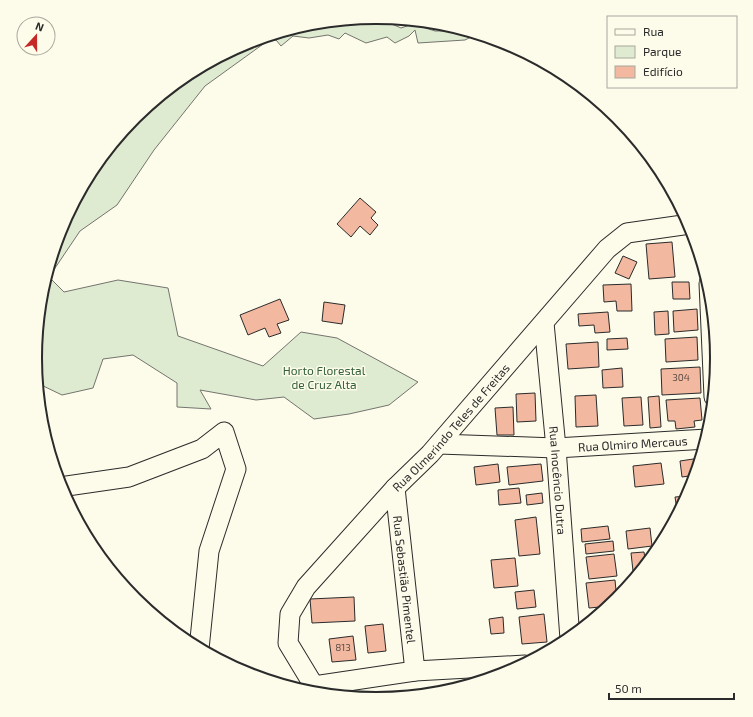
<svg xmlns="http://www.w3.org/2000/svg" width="753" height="717" font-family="'Exo 2',sans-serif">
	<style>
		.green { fill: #deebd1; stroke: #74746e }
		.building { fill: #f2b8a0; stroke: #2b2b2b }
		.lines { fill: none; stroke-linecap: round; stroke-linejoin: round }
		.minor-casing { stroke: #2b2b2b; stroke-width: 21 }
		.minor { stroke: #fdfbea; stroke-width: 19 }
		.labels { text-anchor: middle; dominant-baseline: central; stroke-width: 3; stroke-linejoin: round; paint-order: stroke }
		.number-label { font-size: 10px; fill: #5d4e48 }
		.park-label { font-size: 12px; fill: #34623c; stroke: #fdfbea }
		.street-label { font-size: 12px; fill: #2b2b2b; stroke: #fdfbea }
		.rim { fill: none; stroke: #2b2b2b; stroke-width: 2 }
	</style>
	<rect width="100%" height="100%" fill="#fdfbea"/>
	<polygon class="green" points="367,20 392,24 401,28 413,24 435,31 457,31 473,36 465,40 418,43 415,30 409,36 395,43 387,37 366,43 345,33 339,39 328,35 309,38 293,36 281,46 276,40 266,42 205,86 154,150 117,205 80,231 49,277 64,292 118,280 168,288 178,336 263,366 301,332 337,338 418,382 389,405 349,414 314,419 284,397 256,400 200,390 211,409 177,407 177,383 133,355 103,359 93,388 62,395 37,383 35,358 42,292 61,228 93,169 135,117 187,74 246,43 289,30 328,23 357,23"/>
	<g class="building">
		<polygon points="426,22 443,24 445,24 445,26 426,24"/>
		<polygon points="360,198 376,212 371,218 378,225 370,235 360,226 351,237 337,224"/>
		<polygon points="672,242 675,277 649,279 646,244"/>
		<polygon points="623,256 637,262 629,279 615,273"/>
		<polygon points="672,282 689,282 690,299 673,299"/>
		<polygon points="631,284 632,311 617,311 616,301 604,302 603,285"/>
		<polygon points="280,299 289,320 277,324 281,333 269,337 265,328 248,335 240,315"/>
		<polygon points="324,302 345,305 342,324 322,321"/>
		<polygon points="697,309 698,330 674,332 673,311"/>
		<polygon points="668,311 669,334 655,335 654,312"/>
		<polygon points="608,312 610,332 595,333 594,325 579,326 578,314"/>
		<polygon points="697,337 698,360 666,362 665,339"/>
		<polygon points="627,338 628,349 607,350 607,339"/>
		<polygon points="598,342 599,367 568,369 566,344"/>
		<polygon points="700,367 701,393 662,395 661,369"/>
		<polygon points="622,368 623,387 603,388 602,370"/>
		<polygon points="535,393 536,421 517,422 516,394"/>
		<polygon points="596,395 598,426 576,427 575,396"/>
		<polygon points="659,396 661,427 650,428 648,397"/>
		<polygon points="641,397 643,425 624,426 622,398"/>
		<polygon points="700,398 702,420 694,421 695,427 676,429 675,421 668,421 666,400"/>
		<polygon points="513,407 514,435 497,435 495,408"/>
		<polygon points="700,458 700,462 696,475 682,477 680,461"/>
		<polygon points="661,463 664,484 635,487 633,466"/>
		<polygon points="498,464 500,482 476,485 474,467"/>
		<polygon points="541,464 543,481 509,485 507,467"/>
		<polygon points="519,488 521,503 499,505 498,490"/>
		<polygon points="542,493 543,503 527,505 526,495"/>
		<polygon points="688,496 678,516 675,497"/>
		<polygon points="536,517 540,554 519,556 515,520"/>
		<polygon points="608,526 610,539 582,542 581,529"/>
		<polygon points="650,528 652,546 628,549 626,531"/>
		<polygon points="613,541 614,551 586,554 585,544"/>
		<polygon points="644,552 646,566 634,580 631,553"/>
		<polygon points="614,554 617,576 589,579 586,557"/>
		<polygon points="515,558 518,586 494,588 491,560"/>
		<polygon points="615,580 617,601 611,606 589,608 586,583"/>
		<polygon points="534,590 536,607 517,609 515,592"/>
		<polygon points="354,597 355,621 312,623 310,599"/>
		<polygon points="544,614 547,642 522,644 519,617"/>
		<polygon points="503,617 504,633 491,634 489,619"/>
		<polygon points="383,624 386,651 368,653 365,626"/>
		<polygon points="353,636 356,660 332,662 329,639"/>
		<polygon points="408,694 408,697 386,699 386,696"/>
	</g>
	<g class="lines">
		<defs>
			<g id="minor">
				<polyline points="709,283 714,397"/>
				<path id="s1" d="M544 323 556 448 570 639"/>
				<path id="s2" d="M439 444 556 448 707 439"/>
				<polyline points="60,487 129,477 202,449 224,432 236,469 209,551 199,649"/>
				<path id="s3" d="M395 488 415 671"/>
				<polyline points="314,686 415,671 525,665"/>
				<path id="s4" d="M323 695 314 686 288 643 290 614 306 587 395 488 430 454 607 249 627 233 690 224"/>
			</g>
		</defs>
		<use href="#minor" class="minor-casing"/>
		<use href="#minor" class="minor"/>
	</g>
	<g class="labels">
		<g class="number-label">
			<text x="681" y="377">304</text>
			<text x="343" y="647">813</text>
		</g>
		<g class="park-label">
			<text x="324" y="370">Horto Florestal<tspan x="324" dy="14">de Cruz Alta</tspan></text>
		</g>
		<g class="street-label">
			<text stroke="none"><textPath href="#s4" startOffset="339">Rua Olmerindo Teles de Freitas</textPath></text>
			<text stroke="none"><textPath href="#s2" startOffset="194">Rua Olmiro Mercaus</textPath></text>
			<text stroke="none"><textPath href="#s1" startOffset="158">Rua Inocêncio Dutra</textPath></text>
			<text stroke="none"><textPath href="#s3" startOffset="92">Rua Sebastião Pimentel</textPath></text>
		</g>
	</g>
	<path d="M0 0H753V717H0ZM42 358a334 334 0 1 1 668 0a334 334 0 1 1-668 0Z" fill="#fdfbea" fill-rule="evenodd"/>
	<path class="rim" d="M42 358a334 334 0 1 1 668 0a334 334 0 1 1-668 0Z"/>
	<rect x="607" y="16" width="130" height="72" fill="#fdfbea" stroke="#a9a89e"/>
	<rect x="615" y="29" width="20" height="6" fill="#fdfbea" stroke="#a9a89e"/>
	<text x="643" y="36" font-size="12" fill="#2b2b2b">Rua</text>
	<rect x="615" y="46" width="20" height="12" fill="#deebd1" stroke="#a9a89e"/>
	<text x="643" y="56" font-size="12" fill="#2b2b2b">Parque</text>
	<rect x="615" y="66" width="20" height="12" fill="#f2b8a0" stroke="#a9a89e"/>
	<text x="643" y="76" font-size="12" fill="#2b2b2b">Edifício</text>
	<g transform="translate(36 36) rotate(21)"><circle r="19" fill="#fdfbea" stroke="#a9a89e"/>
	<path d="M0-3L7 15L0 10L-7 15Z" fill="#c62828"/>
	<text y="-6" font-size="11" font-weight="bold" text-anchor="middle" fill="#2b2b2b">N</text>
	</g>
	<path d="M609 693v6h125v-6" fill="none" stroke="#2b2b2b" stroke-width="2"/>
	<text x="615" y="693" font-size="12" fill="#2b2b2b" stroke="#fdfbea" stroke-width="3" paint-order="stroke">50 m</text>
</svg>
